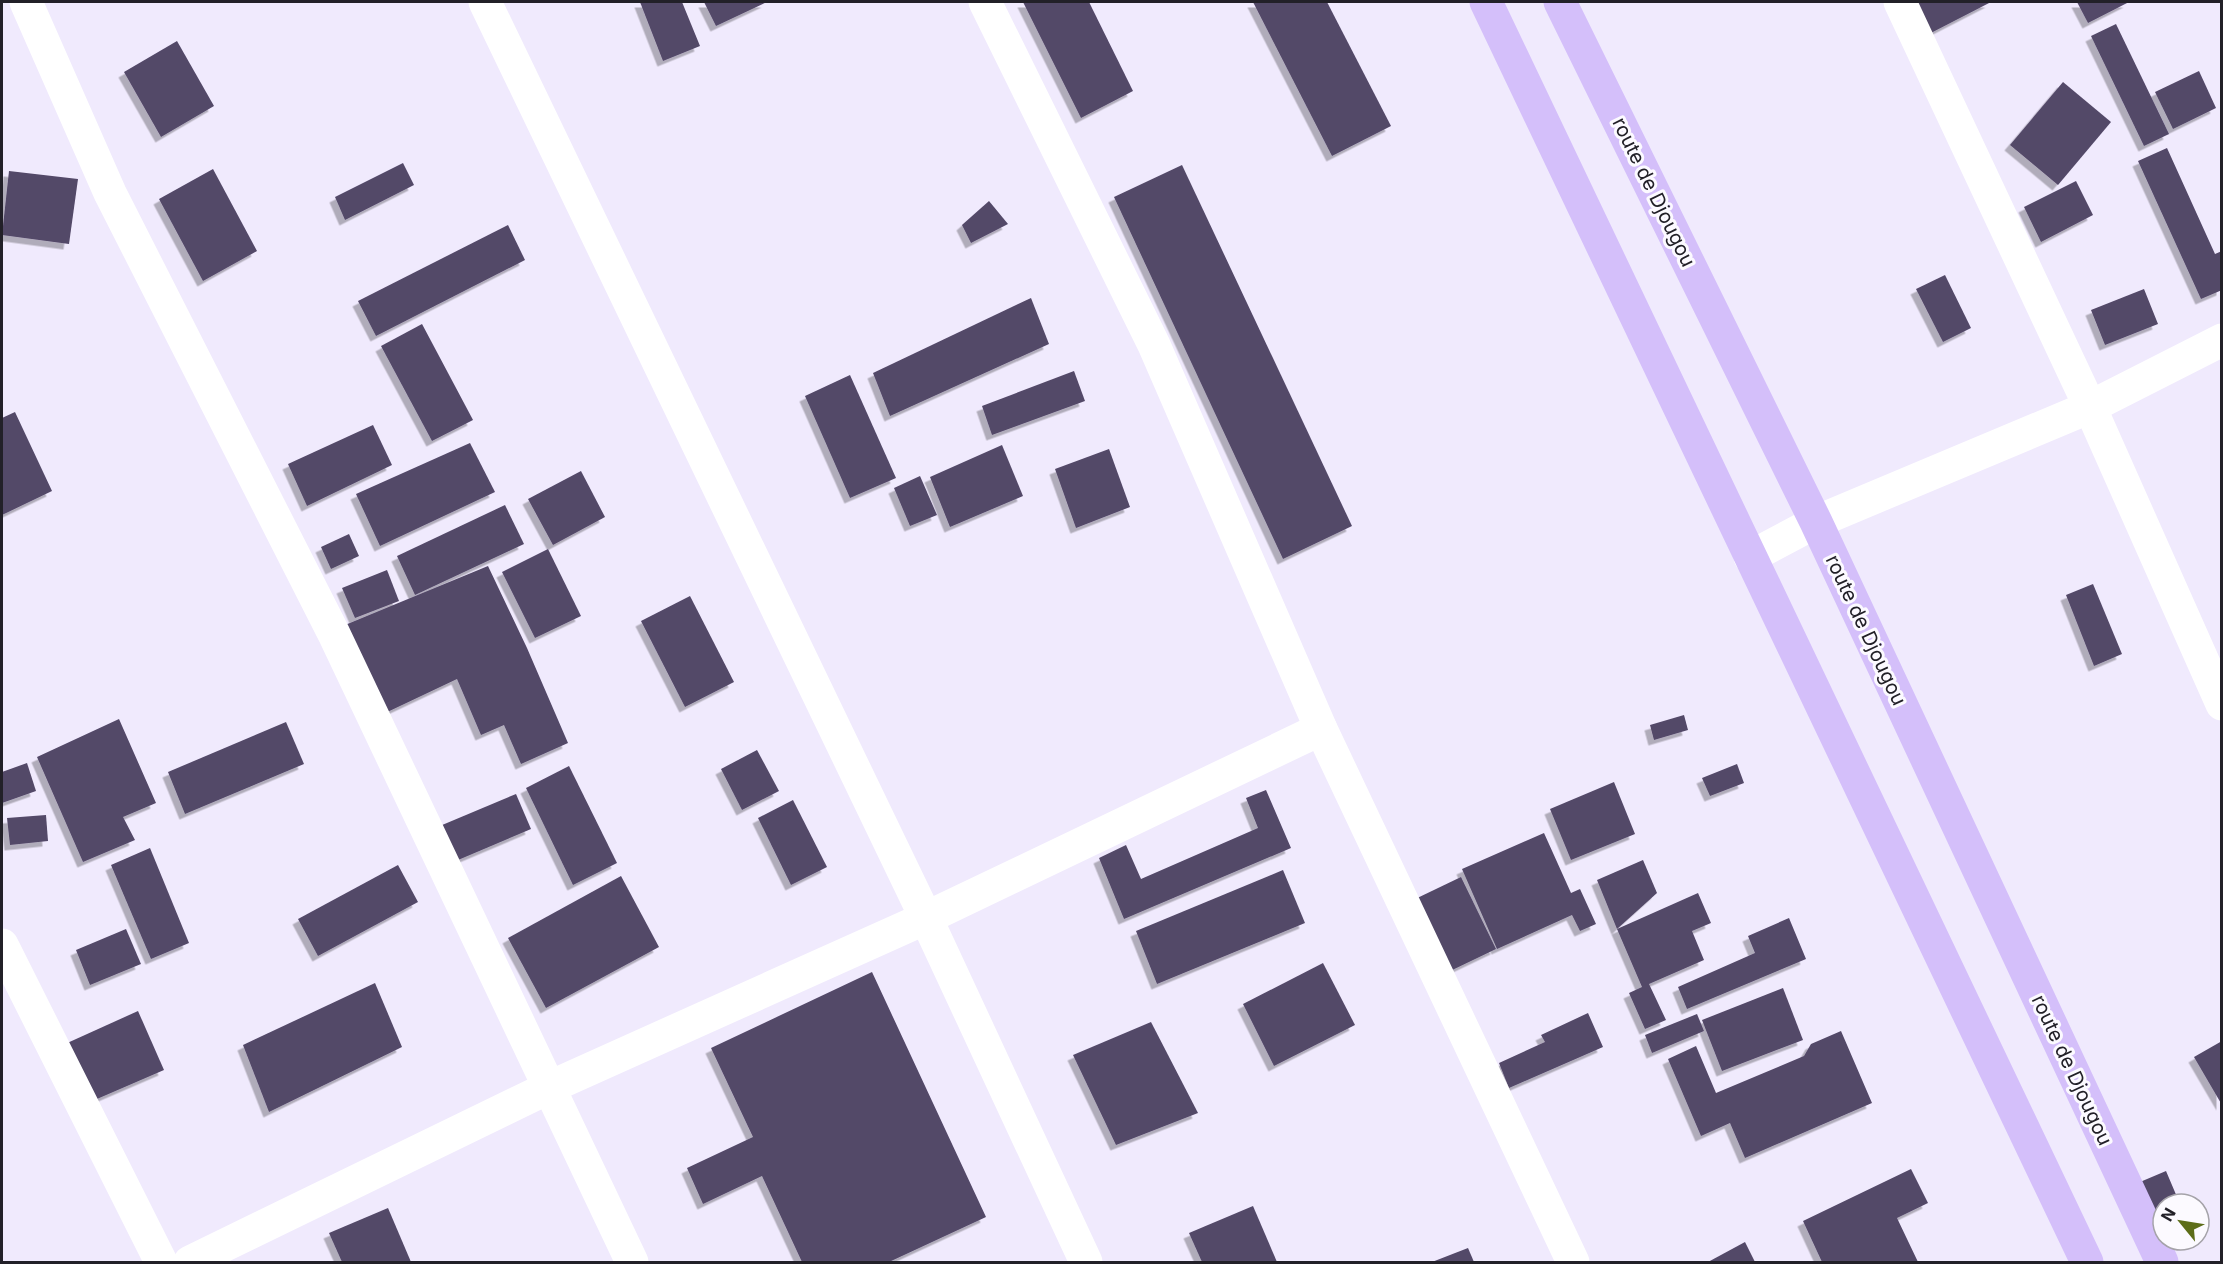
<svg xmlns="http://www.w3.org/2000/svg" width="2223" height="1264" font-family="Inter,sans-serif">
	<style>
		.building { fill: #534868; filter: url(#shadow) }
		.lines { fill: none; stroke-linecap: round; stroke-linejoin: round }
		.minor { stroke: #fff; stroke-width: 33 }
		.trunk { stroke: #d4bffa; stroke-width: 33 }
		.labels { text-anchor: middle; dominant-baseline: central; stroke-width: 6; stroke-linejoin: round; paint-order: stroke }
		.street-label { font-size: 20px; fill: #222028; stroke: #fcfaff }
	</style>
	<defs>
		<filter id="shadow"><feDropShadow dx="-5.5" dy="5.5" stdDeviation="0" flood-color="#0004"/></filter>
	</defs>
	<rect width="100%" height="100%" fill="#f0eafd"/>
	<g class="building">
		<polygon points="640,2 682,2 700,46 663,61"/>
		<polygon points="704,2 767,2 716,26"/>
		<polygon points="1023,2 1089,2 1133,91 1081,118"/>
		<polygon points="1253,2 1327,2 1391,126 1332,156"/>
		<polygon points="1911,2 1991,2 1927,35"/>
		<polygon points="2077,2 2129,2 2088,23"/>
		<polygon points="2116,24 2169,134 2144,146 2091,36"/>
		<polygon points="177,41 214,106 161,137 124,72"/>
		<polygon points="2199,71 2216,108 2173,129 2155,92"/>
		<polygon points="2063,82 2111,122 2058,185 2010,145"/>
		<polygon points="2167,148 2215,254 2222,251 2222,290 2201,299 2138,161"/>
		<polygon points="403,163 414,185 345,220 335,197"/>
		<polygon points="1182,165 1352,526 1283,559 1114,197"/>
		<polygon points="213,169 257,251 203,281 159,199"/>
		<polygon points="9,171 78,179 69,244 2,235"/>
		<polygon points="2076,181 2093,215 2041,242 2024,207"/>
		<polygon points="989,201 1008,224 971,243 962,225"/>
		<polygon points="508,225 525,260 376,336 358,301"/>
		<polygon points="1945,275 1971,328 1943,342 1916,289"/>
		<polygon points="2144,289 2158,324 2105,345 2091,310"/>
		<polygon points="1031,298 1049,344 890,416 873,373"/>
		<polygon points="422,324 473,420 432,441 381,346"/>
		<polygon points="1074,371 1085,401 992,435 982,406"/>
		<polygon points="850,375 896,478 850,498 805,396"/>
		<polygon points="15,412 52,491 2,515 2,418"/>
		<polygon points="373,425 392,465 307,506 288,464"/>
		<polygon points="470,443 495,492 380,546 356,494"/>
		<polygon points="1002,445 1023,496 950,527 930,477"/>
		<polygon points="1109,449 1130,507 1076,528 1055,469"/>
		<polygon points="581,471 605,517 553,545 528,499"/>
		<polygon points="920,476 937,515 910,526 894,488"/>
		<polygon points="505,505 524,544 415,595 397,556"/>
		<polygon points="349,534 359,556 331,569 321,547"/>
		<polygon points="548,549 581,616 535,638 502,572"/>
		<polygon points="488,566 527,648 568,743 521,764 504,725 481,735 457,679 381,715 345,625"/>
		<polygon points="387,570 399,601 355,618 342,588"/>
		<polygon points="2093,584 2122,654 2094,666 2066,595"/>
		<polygon points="690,596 734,682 685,707 641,621"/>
		<polygon points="1684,715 1688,730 1654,740 1650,725"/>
		<polygon points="119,719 156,803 123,817 135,840 83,862 37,757"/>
		<polygon points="286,722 304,764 185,814 168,772"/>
		<polygon points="757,750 779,791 742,810 721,769"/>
		<polygon points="27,763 36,791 2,803 2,772"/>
		<polygon points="1737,764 1744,783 1710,796 1702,778"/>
		<polygon points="569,766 617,863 573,885 526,788"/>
		<polygon points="1614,782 1635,834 1571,860 1550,809"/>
		<polygon points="1266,790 1291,848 1124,919 1099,858 1126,845 1141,879 1258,828 1246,798"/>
		<polygon points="516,794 531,829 451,863 435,828"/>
		<polygon points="793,800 827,867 791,885 758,818"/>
		<polygon points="46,815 48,841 10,845 7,818"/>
		<polygon points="1544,833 1571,893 1580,889 1596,924 1580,931 1572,915 1497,949 1462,869"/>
		<polygon points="150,848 189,943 151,959 111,865"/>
		<polygon points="1643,860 1657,893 1617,929 1597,880"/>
		<polygon points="398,865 418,902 318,956 298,919"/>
		<polygon points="1283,870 1305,923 1157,984 1136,931"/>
		<polygon points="621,876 659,947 546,1008 508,938"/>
		<polygon points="1461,877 1496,949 1446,973 1411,901"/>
		<polygon points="1698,893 1711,923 1692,931 1704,960 1649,984 1666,1020 1645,1029 1629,993 1642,987 1617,929"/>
		<polygon points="1789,918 1806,959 1687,1009 1678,987 1755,953 1748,936"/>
		<polygon points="126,929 141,964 90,985 76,950"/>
		<polygon points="1323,963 1355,1025 1274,1066 1243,1004"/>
		<polygon points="872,972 986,1217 889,1262 802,1262 762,1176 703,1204 687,1168 753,1137 711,1048"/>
		<polygon points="375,983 402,1047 269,1112 243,1045"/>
		<polygon points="1783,988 1803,1040 1722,1071 1702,1020"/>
		<polygon points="138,1011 164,1070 90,1102 65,1044"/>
		<polygon points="1588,1013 1603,1047 1509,1088 1499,1063 1545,1042 1541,1035"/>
		<polygon points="1697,1014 1704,1031 1652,1053 1645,1035"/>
		<polygon points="1151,1022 1198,1113 1116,1145 1073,1055"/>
		<polygon points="1841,1031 1872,1103 1745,1158 1730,1123 1701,1136 1668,1059 1696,1046 1716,1093 1804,1056 1811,1044"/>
		<polygon points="2222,1041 2222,1105 2194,1057"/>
		<polygon points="1911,1169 1928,1203 1897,1218 1918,1262 1822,1262 1803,1221"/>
		<polygon points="2166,1171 2180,1204 2163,1204 2163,1238 2140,1182"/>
		<polygon points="1253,1206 1277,1262 1202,1262 1189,1233"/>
		<polygon points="388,1208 411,1262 342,1262 329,1233"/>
		<polygon points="1745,1242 1755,1262 1708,1262"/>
		<polygon points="1468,1248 1474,1262 1432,1262"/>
	</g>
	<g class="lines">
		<g class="minor">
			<polyline points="26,2 110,193 334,634 632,1262"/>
			<polyline points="485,2 926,918 1086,1262"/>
			<polyline points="985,2 1154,345 1321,729 1573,1262"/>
			<polyline points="1900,2 2090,407 2222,704"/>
			<polyline points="1750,557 1816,522 2090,407 2222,340"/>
			<polyline points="2,945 161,1262"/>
			<polyline points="190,1262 550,1087 926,918 1321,729"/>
		</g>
		<g class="trunk">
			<polyline points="1486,2 2087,1262"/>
			<polyline points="1560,2 1816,522 2162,1262"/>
		</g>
	</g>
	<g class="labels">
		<g class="street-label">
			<text transform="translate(1654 192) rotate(64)">route de Djougou</text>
			<text transform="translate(1866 630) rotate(65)">route de Djougou</text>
			<text transform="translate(2072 1070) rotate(65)">route de Djougou</text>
		</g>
	</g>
	<rect width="2223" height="1264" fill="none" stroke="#222028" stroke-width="6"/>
	<g transform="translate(2181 1222) rotate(300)"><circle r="28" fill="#fcfaff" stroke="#a5a3a9" stroke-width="1.5"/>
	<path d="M0-4.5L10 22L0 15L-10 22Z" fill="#5d6d19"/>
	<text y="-9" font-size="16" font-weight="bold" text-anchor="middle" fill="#222028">N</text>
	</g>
</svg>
